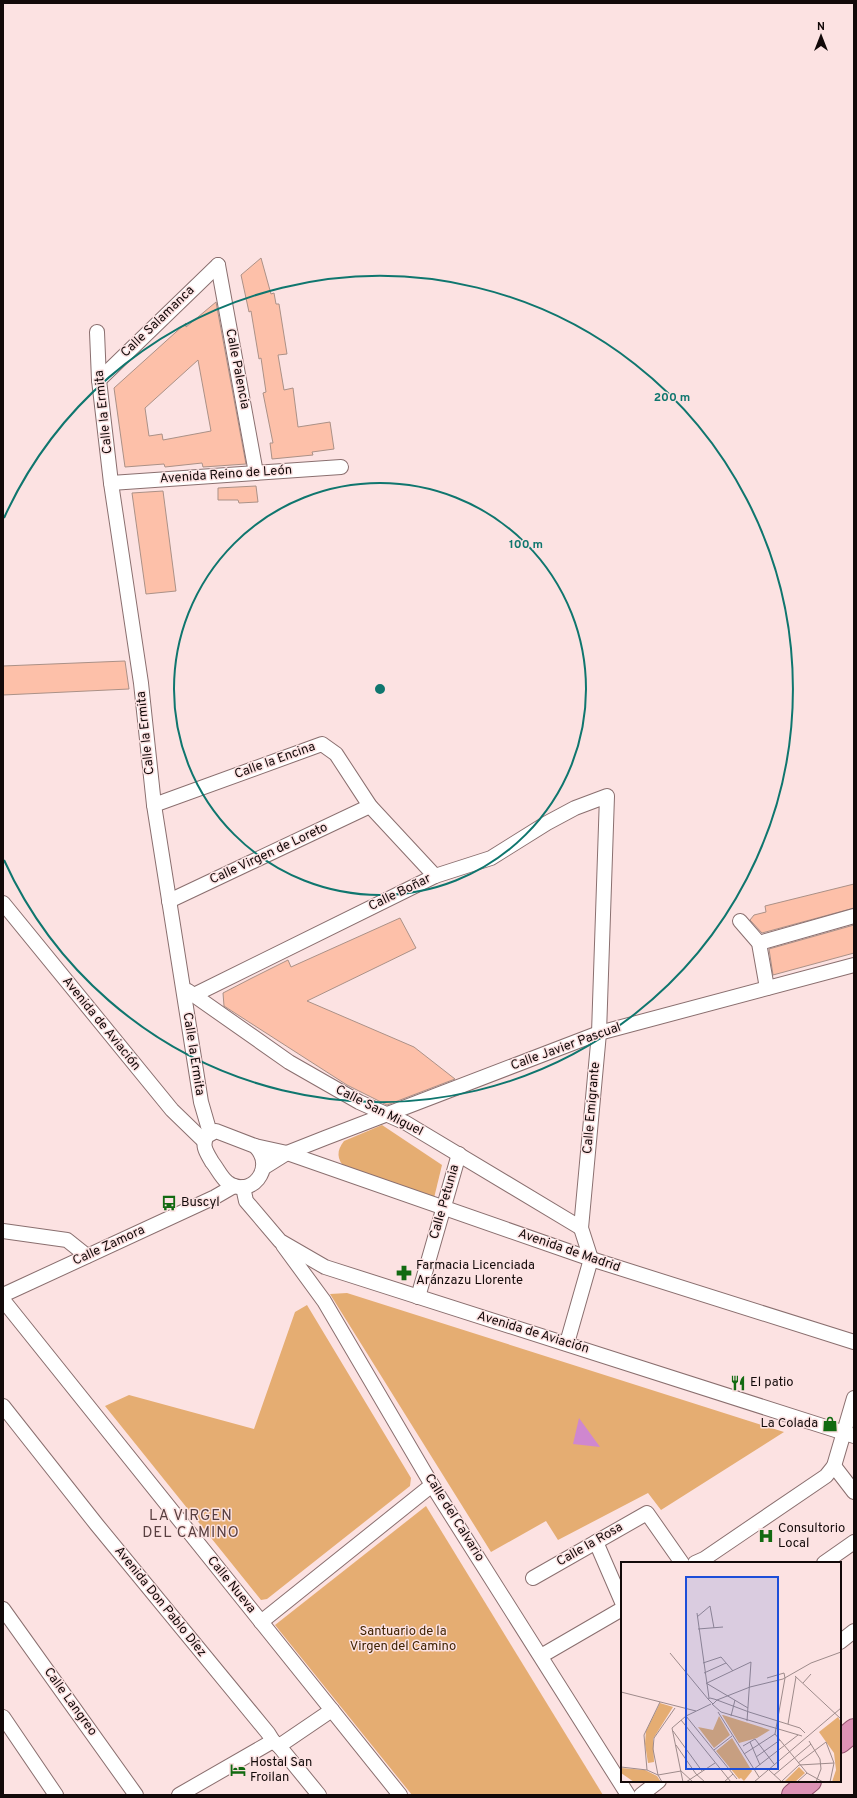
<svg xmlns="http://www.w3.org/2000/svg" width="857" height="1798" font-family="Overpass,sans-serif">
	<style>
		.green { fill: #e5ad72 }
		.water { fill: #cf87cf }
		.building { fill: #fdc0a9; stroke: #ab9187; fill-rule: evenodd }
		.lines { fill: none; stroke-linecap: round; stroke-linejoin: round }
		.minor-casing { stroke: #8a6f6f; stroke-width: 16 }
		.trunk-casing { stroke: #91516d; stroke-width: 24 }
		.minor { stroke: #fff; stroke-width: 14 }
		.trunk { stroke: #de93b6; stroke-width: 22 }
		.ring { fill: none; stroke: #0f766e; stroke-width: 2 }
		.labels { text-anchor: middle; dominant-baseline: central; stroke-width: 3; stroke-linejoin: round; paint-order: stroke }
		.street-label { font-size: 13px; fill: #120909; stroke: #fce2e2 }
		.poi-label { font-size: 13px; fill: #120909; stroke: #fce2e2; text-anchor: start }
		.park-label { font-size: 13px; fill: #3e2200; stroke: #fce2e2 }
		.quarter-label { font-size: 15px; letter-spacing: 1px; fill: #583f40; stroke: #fce2e2 }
		.inset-road { fill: none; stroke: #9e8b8b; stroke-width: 1 }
		.view { fill: #1d4ed8; fill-opacity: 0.15; stroke: #1d4ed8; stroke-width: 2 }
		.inset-edge { fill: none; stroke: #120909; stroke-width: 2 }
		.centre { fill: #0f766e; stroke: #fce2e2; stroke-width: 2 }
		.ring-label { font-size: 12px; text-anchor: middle; font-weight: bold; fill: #0f766e; stroke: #fce2e2; stroke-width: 3; stroke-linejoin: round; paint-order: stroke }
	</style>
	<rect width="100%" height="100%" fill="#fce2e2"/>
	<g class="green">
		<path d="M382 1125 442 1165 434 1198 345 1168C337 1159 336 1151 344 1141Z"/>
		<polygon points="347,1293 784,1432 661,1510 648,1493 558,1540 546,1521 491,1552 330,1294"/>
		<polygon points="307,1305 411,1478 410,1486 267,1599 261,1600 105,1406 129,1395 254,1429 295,1312"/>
		<polygon points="426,1506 603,1795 412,1795 275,1625"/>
	</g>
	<polygon class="water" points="579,1418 600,1447 573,1444"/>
	<g class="building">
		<polygon points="261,258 271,294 274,293 276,304 279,304 287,354 278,355 284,390 293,388 298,427 330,422 334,449 312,452 313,455 272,459 270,443 273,443 263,393 266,392 261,358 259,359 251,311 249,312 241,275"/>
		<path d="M216 302 246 464 203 467 202 463 165 467 164 464 125 467 114 388 186 323V327ZM198 360 211 431 163 440 162 434 149 436 145 408Z"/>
		<polygon points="256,486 258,502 239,503 238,500 218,500 218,488"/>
		<polygon points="163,491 176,591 146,594 132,493"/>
		<polygon points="125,661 129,689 3,695 3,666"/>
		<polygon points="854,884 854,908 762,933 750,920 754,915 766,912 765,906"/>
		<polygon points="400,918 416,948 307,1001 414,1047 455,1079 387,1105 347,1085 224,1006 223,993 252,978 288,960 291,967"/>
		<polygon points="854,925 854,953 773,975 769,949"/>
	</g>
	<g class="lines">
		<defs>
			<g id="minor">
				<polyline points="218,265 256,473"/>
				<polyline points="97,332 99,380 111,483 141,683 154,805 201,1102 210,1133"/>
				<polyline points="99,380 218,265"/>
				<polyline points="111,483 341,467"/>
				<polyline points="154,805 322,744 336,754 370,806 435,876"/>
				<polyline points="169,901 370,806"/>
				<polyline points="3,903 172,1110 204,1141"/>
				<polyline points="740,921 759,943 767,988"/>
				<polyline points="759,943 854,916"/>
				<polyline points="188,991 289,1062 359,1102 406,1123 581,1228"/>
				<polyline points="194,995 435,876 491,858 547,823 575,808 607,796 599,1033 581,1228 591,1259 567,1343"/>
				<path d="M216 1131 255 1146C277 1168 250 1200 227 1182 221 1177 217 1168 212 1162 207 1153 201 1146 207 1136Z"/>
				<polyline points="255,1146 287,1153 591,1259 854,1342"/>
				<polyline points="263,1168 287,1153 325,1138 599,1033 854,965"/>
				<polyline points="243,1187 246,1201 280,1241 325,1267 854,1436"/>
				<polyline points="3,1231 67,1240 87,1256"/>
				<polyline points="283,1245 324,1301 432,1485 628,1795"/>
				<polyline points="3,1295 215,1197 234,1186"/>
				<polyline points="418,1297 459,1154"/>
				<polyline points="3,1300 400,1795"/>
				<polyline points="3,1406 97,1525 268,1733 273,1741 279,1746 319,1795"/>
				<polyline points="834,1466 854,1492"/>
				<polyline points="596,1542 622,1602"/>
				<polyline points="695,1563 704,1559 826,1476 834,1466 854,1398"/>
				<polyline points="824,1563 854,1542"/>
				<polyline points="533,1578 647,1513 682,1563"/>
				<polyline points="3,1609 136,1795"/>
				<polyline points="261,1622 432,1485"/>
				<polyline points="840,1642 854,1631"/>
				<polyline points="541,1656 622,1609"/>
				<polyline points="3,1717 56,1795"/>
				<polyline points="279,1746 332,1710"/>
				<polyline points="179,1795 273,1741"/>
				<polyline points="641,1795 659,1781"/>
			</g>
			<g id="trunk">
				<polyline points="840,1742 854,1730"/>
				<polyline points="793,1795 810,1781"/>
			</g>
		</defs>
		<use href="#minor" class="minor-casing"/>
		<use href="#trunk" class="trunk-casing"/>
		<use href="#minor" class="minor"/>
		<use href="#trunk" class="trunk"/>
	</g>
	<g class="ring">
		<circle cx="380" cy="689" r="206"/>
		<path d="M4 518A413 413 0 1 1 4 860"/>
	</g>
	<defs>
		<symbol id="bus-bare" viewBox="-9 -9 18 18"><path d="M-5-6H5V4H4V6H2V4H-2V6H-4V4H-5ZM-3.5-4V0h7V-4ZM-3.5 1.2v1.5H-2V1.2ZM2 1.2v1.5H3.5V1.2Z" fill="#126a11" stroke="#fce2e2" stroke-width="2.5" paint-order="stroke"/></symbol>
		<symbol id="pharmacy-bare" viewBox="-9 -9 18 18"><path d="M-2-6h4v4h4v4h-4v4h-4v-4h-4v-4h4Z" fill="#126a11" stroke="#fce2e2" stroke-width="2.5" paint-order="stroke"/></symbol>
		<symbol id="restaurant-bare" viewBox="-9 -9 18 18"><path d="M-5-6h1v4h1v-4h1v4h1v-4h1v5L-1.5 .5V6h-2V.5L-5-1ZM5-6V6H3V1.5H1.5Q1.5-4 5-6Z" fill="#126a11" stroke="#fce2e2" stroke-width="2.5" paint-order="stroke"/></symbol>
		<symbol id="shop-bare" viewBox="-9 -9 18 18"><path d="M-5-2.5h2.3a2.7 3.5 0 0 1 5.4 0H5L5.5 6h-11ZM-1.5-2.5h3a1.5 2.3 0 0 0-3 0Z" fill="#126a11" stroke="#fce2e2" stroke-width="2.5" paint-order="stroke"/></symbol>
		<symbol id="hospital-bare" viewBox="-9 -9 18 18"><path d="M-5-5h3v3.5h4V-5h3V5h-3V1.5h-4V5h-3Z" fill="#126a11" stroke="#fce2e2" stroke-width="2.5" paint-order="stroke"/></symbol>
		<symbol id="hotel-bare" viewBox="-9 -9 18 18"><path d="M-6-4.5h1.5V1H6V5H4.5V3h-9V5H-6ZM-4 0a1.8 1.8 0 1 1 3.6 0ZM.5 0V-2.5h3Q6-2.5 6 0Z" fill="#126a11" stroke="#fce2e2" stroke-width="2.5" paint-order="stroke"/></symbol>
	</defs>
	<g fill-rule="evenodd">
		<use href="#bus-bare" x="158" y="1192" width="22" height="22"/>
		<use href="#pharmacy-bare" x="393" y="1262" width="22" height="22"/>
		<use href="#restaurant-bare" x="727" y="1372" width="22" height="22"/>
		<use href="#shop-bare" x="819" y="1413" width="22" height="22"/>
		<use href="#hospital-bare" x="755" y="1525" width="22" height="22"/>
		<use href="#hotel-bare" x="227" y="1759" width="22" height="22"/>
	</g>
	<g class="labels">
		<g class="street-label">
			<text transform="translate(158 322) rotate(-44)">Calle Salamanca</text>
			<text transform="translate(237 369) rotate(79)">Calle Palencia</text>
			<text transform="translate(104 412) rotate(-96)">Calle la Ermita</text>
			<text transform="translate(226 475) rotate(-4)">Avenida Reino de León</text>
			<text transform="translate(146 733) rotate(-96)">Calle la Ermita</text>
			<text transform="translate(275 761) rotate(-20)">Calle la Encina</text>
			<text transform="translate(269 854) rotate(-25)">Calle Virgen de Loreto</text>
			<text transform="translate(400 893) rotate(-26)">Calle Boñar</text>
			<text transform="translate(101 1024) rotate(51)">Avenida de Aviación</text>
			<text transform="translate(566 1047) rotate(-20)">Calle Javier Pascual</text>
			<text transform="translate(193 1054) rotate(81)">Calle la Ermita</text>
			<text transform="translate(592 1108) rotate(-85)">Calle Emigrante</text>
			<text transform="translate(379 1111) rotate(27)">Calle San Miguel</text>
			<text transform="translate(445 1202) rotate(-74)">Calle Petunia</text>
			<text transform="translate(109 1246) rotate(-25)">Calle Zamora</text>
			<text transform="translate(569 1251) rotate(19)">Avenida de Madrid</text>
			<text transform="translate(533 1333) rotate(17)">Avenida de Aviación</text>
			<text transform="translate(454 1518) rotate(58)">Calle del Calvario</text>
			<text transform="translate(590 1545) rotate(-30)">Calle la Rosa</text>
			<text transform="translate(231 1585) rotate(51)">Calle Nueva</text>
			<text transform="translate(160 1602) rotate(51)">Avenida Don Pablo Díez</text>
			<text transform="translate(70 1702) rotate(54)">Calle Langreo</text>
		</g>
		<g class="poi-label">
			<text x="181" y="1203">Buscyl</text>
			<text x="416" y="1266">Farmacia Licenciada<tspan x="416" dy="15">Aránzazu Llorente</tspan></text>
			<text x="750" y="1383">El patio</text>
			<text x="818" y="1424" text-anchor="end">La Colada</text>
			<text x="778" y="1529">Consultorio<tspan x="778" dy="15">Local</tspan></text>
			<text x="250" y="1763">Hostal San<tspan x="250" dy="15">Froilan</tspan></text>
		</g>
		<g class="park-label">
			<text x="403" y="1632">Santuario de la<tspan x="403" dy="15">Virgen del Camino</tspan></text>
		</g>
		<g class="quarter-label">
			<text x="191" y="1516">LA VIRGEN<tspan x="191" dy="17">DEL CAMINO</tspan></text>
		</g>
	</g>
	<g transform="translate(621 1562)">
		<rect width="220" height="220" fill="#fce2e2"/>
		<path d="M39 141 52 145 32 177 33 200 27 201 24 182 25 169ZM101 153H102L149 168 136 176 118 181ZM98 154 109 173 93 186 77 165 92 168ZM217 155 220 160V220H211L215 208 213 191 198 170ZM111 176 131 209 123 219 120 216 118 217 95 189ZM178 205 184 211 174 220H163ZM0 206 24 208 36 214 40 220H13L0 211Z" fill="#e5ad72"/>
		<path class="inset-road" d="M89 44 93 66M76 51 88 136M76 55 89 44M77 67 102 65M49 91 87 137M82 101 100 95 112 109M83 111 105 101M174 114 220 157M146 116 163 111 164 116M85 121 127 146M86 121 130 100 126 159M182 121 190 112M0 130 75 149M91 142 100 150 181 174M97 150 138 215M65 154 116 217M110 154 114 138M60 158 110 220M167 162 175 115M51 166 62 220M51 166 65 154 90 142M52 169 81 209M184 171 179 166 128 150 96 138 93 137 89 136 87 137 92 142 96 138 129 125 162 117 190 101 220 90M154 172 186 211 202 220M188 179 199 197 200 207 195 220M129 180 139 203M55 183 75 212 84 220M122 184 134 177 153 202M93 188 111 174M123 192 154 172 164 116M135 195 159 178M177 201 205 180 213 201 209 220M0 205 26 208 37 213 60 209M133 207 177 173M26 208 23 173 39 140M59 208 72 220M148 208 161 220M153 213 190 182M41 220 37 213 32 187 33 176 54 146M65 220 94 201M103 220 112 212M133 220 220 146M160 220 178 203 213 201M176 220 186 211"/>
		<path class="view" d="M65 15H157V207H65Z"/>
		<rect width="220" height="220" class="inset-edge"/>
	</g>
	<circle cx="380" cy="689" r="6" class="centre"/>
	<g class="ring-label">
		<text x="672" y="401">200 m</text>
		<text x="526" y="548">100 m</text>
	</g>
	<rect width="857" height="1798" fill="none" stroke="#120909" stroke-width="8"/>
	<g transform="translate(821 36)" stroke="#fce2e2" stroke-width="3" paint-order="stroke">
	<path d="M0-3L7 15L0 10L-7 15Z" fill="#120909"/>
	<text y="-6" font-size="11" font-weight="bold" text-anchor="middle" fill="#120909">N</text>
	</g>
</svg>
